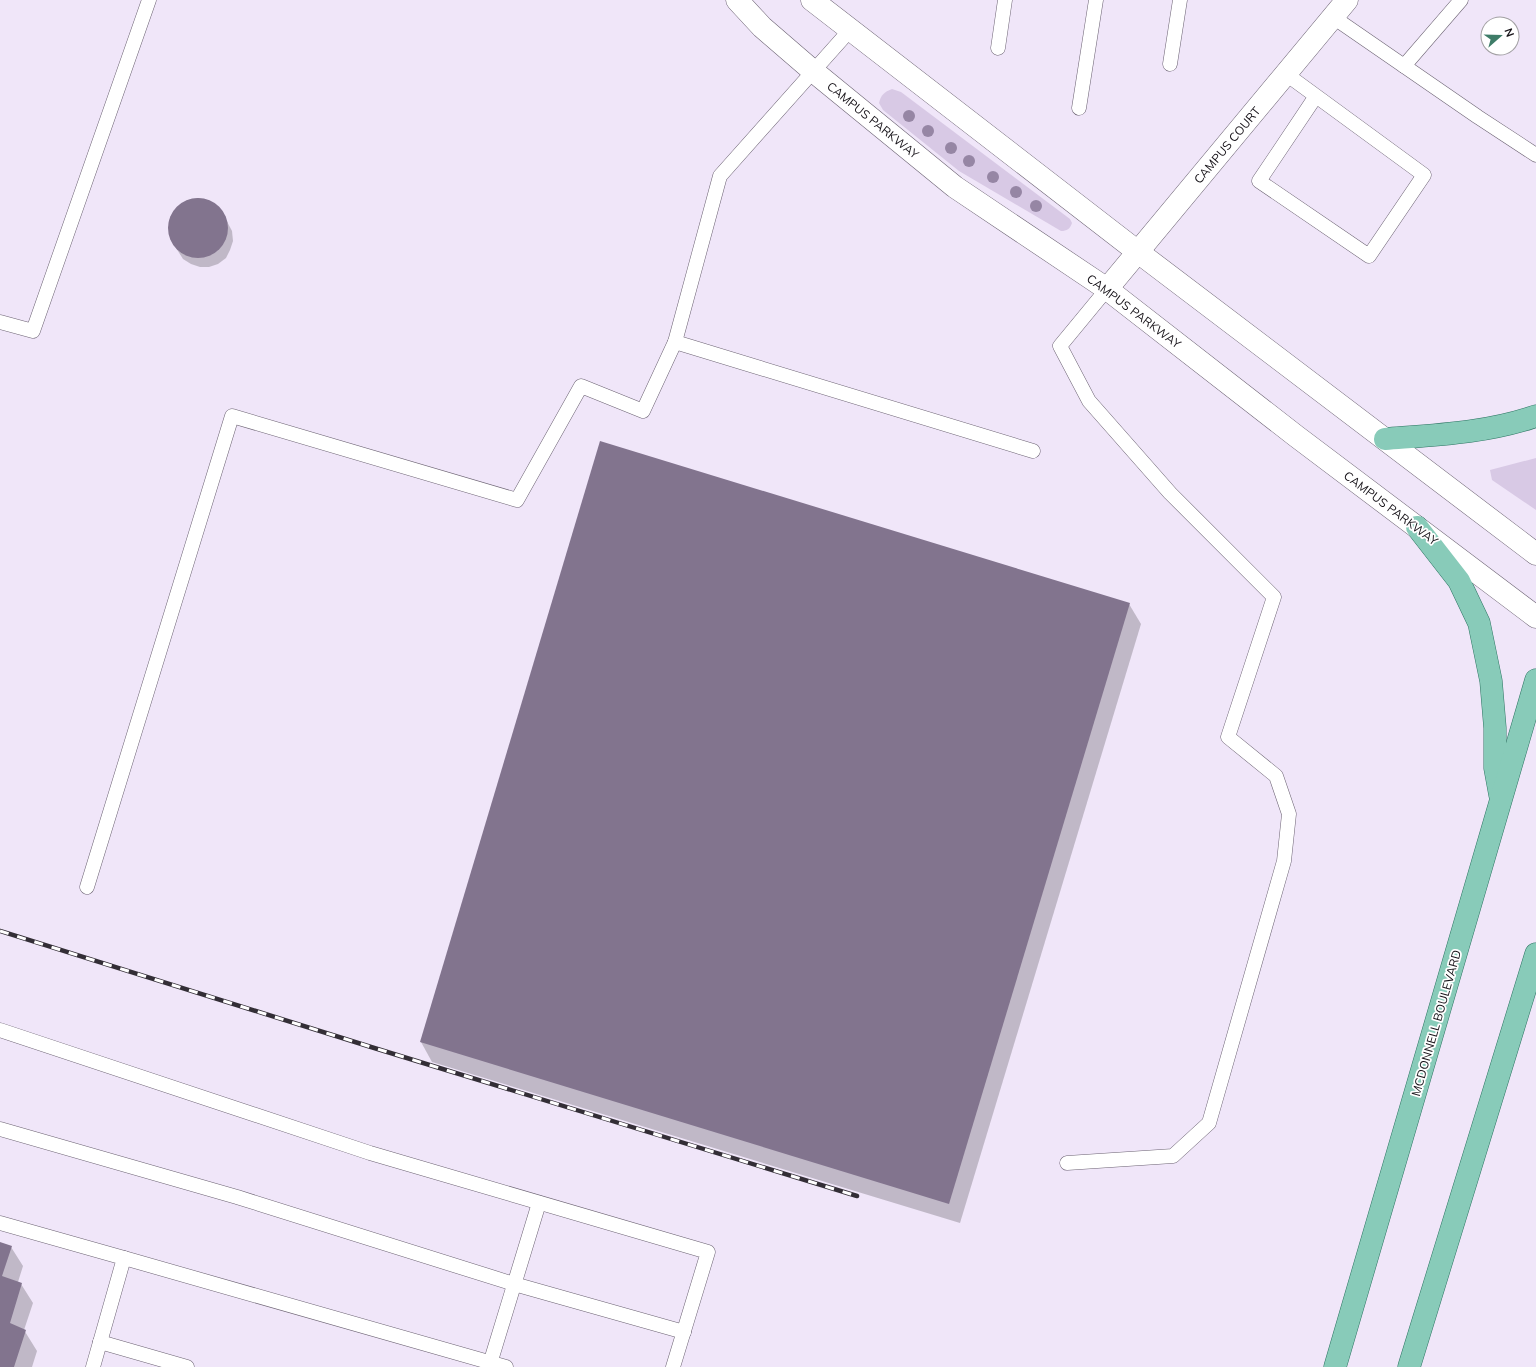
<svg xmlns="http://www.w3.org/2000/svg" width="1536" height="1367" font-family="Mulish,sans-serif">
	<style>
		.green { fill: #d8c9e5 }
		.shadow { fill: #0003 }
		.building { fill: #82748e }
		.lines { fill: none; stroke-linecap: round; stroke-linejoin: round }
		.lane-casing { stroke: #6c6373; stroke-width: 15 }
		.street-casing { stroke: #6c6373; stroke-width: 23 }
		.primary-casing { stroke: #2d7462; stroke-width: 23 }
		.lane { stroke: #fff; stroke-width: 14 }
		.street { stroke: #fff; stroke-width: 22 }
		.primary { stroke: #88cbb9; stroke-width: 22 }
		.rail-casing { stroke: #332e36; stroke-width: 4.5 }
		.rail { stroke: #fff; stroke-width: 3; stroke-dasharray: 9; stroke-linecap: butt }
		.tree { fill: #9686a4 }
		.labels { text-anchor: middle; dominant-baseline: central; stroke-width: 3.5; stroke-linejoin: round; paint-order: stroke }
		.street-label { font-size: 12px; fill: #161218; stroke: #fff }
	</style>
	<rect width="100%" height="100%" fill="#f0e6f9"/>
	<g class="green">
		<path d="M892 89 901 92 1070 219 1072 223C1070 229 1067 231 1061 231L959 171 883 110 879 103C881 95 884 92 892 89Z"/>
		<polygon points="1536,458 1536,510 1492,480 1490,470"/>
	</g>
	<g class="shadow">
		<polygon points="198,198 207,200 215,205 222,212 232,231 233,241 230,250 226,258 218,264 209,267 200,267 191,264 183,259 171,240 169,230 169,221 173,212 180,205 188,200"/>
		<polygon points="1129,604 1141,624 960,1223 432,1062 421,1042"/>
		<polygon points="0,1243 11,1247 23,1266 18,1282 21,1284 33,1303 24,1330 37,1351 32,1367 0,1367"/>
	</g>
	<g class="building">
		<circle cx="198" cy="228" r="30"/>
		<polygon points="600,441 1130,603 949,1204 420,1042"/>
		<polygon points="0,1242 12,1246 2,1276 22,1283 10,1323 26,1330 14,1367 0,1367"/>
	</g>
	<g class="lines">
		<defs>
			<g id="lane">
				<polyline points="1333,17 1478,117 1536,155"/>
				<polyline points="850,30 720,176 675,342 1033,451"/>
				<polyline points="998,48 1005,0"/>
				<polyline points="1170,64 1180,0"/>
				<polyline points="1404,66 1461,0"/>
				<polyline points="1286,74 1424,175 1369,256 1259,181 1316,96"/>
				<polyline points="1079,108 1096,0"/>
				<polyline points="0,322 33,331 149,0"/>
				<polyline points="87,887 232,416 517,500 581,386 643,411 675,342"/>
				<polyline points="0,1030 370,1153 708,1252 673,1367"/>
				<polyline points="0,1129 237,1197 514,1284 684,1332"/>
				<polyline points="1067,1163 1173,1156 1209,1123 1284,861 1289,814 1276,776 1228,737 1274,597 1170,493 1089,401 1060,346 1107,289"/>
				<polyline points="0,1223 124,1258 93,1367"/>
				<polyline points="124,1258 506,1367"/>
				<polyline points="100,1342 187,1367"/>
				<polyline points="489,1367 539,1203"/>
			</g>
			<g id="street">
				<polyline points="737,0 762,27 813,71 955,187 1107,289 1296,436 1536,617"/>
				<polyline points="812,0 1138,252 1536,554"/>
				<polyline points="1107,289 1347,0"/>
			</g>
			<g id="primary">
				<path d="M1385 439C1435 435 1487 433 1536 416"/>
				<polyline points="1417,527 1459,581 1479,623 1491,681 1495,728 1495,768 1500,795"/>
				<polyline points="1335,1367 1536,680"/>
				<polyline points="1409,1367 1536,954"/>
			</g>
		</defs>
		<use href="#lane" class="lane-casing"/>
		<use href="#street" class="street-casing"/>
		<use href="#primary" class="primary-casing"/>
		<use href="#lane" class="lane"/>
		<use href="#street" class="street"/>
		<use href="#primary" class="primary"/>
		<defs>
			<polyline id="rail" points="0,931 371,1047 857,1196"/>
		</defs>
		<use href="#rail" class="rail-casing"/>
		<use href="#rail" class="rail"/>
	</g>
	<g class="tree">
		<circle cx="909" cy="116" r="6"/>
		<circle cx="928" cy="131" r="6"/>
		<circle cx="951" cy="148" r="6"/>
		<circle cx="969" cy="161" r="6"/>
		<circle cx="993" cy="177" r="6"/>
		<circle cx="1016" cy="192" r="6"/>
		<circle cx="1036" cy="206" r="6"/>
	</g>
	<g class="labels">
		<g class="street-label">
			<text transform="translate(873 120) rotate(39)">CAMPUS PARKWAY</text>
			<text transform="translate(1227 145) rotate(-50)">CAMPUS COURT</text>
			<text transform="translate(1134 311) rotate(37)">CAMPUS PARKWAY</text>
			<text transform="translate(1391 508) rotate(37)">CAMPUS PARKWAY</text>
			<text transform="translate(1436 1023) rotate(-74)">MCDONNELL BOULEVARD</text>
		</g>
	</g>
	<g transform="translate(1500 36) rotate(70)"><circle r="19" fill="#ffffff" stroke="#a2a0a3"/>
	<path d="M0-3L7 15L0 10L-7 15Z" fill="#3e7c68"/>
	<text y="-6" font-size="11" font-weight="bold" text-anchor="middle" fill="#161218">N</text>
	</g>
</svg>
